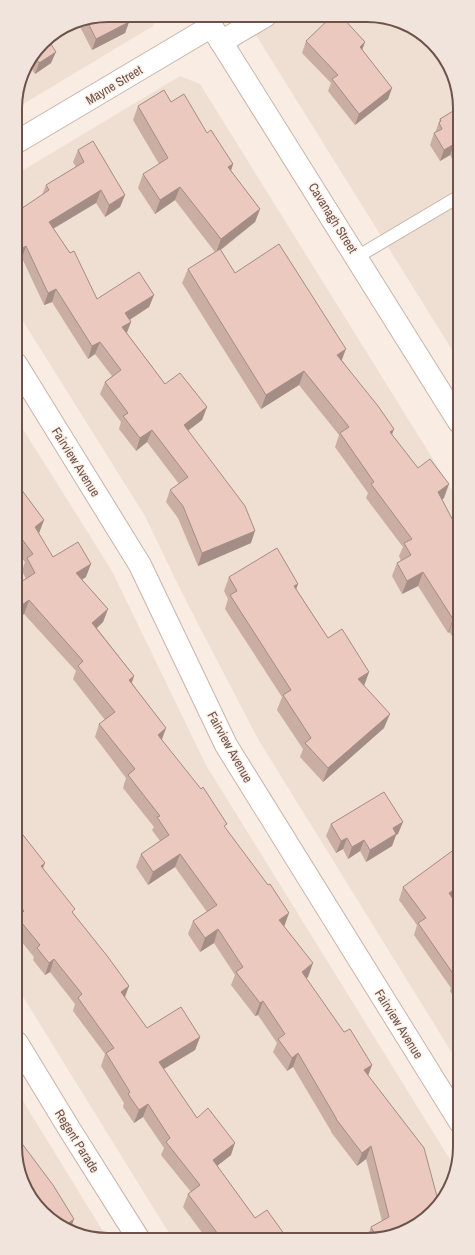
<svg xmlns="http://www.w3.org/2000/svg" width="475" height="1255" font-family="'Archivo Narrow',sans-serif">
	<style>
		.residential { fill: #efded2 }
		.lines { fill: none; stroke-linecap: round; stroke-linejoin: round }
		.lane-casing { stroke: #c8b4ab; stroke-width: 14 }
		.street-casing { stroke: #c8b4ab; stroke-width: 24 }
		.lane { stroke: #fff; stroke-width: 12 }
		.street { stroke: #fff; stroke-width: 22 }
		.wall { fill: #caada3 }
		.shaded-wall { fill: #a48d85 }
		.building { fill: #ebc9be; stroke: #a48d85 }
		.labels { text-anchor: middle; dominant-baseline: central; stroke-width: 3; stroke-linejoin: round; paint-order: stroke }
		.street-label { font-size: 13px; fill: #6d534c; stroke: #fcf1e8 }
		.rim { fill: none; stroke: #6d534c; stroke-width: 2 }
	</style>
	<rect width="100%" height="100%" fill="#f9ede3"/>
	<g class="residential">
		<polygon points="108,15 156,15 153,26 15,109 15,102 25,67 47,38 73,22"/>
		<polygon points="244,16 385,17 433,42 458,90 459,361"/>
		<polygon points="180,76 200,84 459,501 460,1066 258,739 181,591 145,516 16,310 15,175"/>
		<polygon points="16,418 112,571 206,765 454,1166 437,1208 385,1238 172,1238 17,987"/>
		<polygon points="17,1091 107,1238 90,1238 42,1213 17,1165"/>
	</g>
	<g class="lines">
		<defs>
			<polyline id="lane" points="357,257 458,197"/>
			<g id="street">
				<polyline points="205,16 459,422"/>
				<polyline points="221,42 265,16"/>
				<polyline points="15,143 212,26"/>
				<polyline points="16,364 140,565 226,745 460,1122"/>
				<polyline points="17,1043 70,1130 138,1238"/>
			</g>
		</defs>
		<use href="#lane" class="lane-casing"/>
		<use href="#street" class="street-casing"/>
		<use href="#lane" class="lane"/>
		<use href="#street" class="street"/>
	</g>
	<g class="wall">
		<polygon points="108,15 129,22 125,33 92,50 77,21"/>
		<polygon points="47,38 51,63 35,74 28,64 26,65"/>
		<polygon points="306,41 365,42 362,50 392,88 388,99 355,125 328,91 331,83 302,53"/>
		<polygon points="171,102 207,133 233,164 231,171 260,209 255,222 221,250 235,273 342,360 392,435 418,468 444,498 442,499 459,532 459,644 449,632 448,633 418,586 402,594 392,576 397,563 401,561 399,556 403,547 366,498 368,493 335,447 339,435 299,385 261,409 182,283 188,269 215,252 175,200 155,214 138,188 143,174 159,164 133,120 138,106"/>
		<polygon points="458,108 458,169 450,155 440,161 430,145 434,133 435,133 440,119"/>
		<polygon points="78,150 125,195 120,207 105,217 96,203 53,229 97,299 154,295 149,307 130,320 131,322 127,333 165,384 207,407 202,420 188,431 251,543 198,566 178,518 166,502 170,490 179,484 147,442 136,451 119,429 121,422 100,394 105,382 112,376 95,354 88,359 52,302 44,305 22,258 15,263 15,213 42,195 46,185 76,167 73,162"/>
		<polygon points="16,472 20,488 44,520 39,533 38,534 53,557 86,577 82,580 108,609 103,622 97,628 134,676 132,683 166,728 162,740 225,828 284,927 308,977 306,978 344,1032 372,1065 368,1076 424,1148 385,1238 367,1238 371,1227 382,1221 366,1159 357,1166 331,1132 331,1131 293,1067 287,1071 273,1052 277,1043 258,1015 255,1016 231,985 235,975 214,943 200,952 188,934 193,921 207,912 175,867 148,885 136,867 141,854 160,841 152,830 154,827 123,788 126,778 95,737 99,724 105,720 73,679 76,671 24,614 18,618 16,615 16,585 26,579 22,571 25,562 16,551"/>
		<polygon points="229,577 298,584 296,589 328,638 369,672 364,685 384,728 323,782 300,757 303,749 277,710 282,697 225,609 228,599 224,591"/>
		<polygon points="331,824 398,834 396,835 392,846 366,862 360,851 348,859 343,849 336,853 326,836"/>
		<polygon points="16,826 43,868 74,914 129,986 125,998 147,1028 200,1037 195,1050 163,1069 197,1118 231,1155 217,1166 255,1218 287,1238 206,1238 183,1207 188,1194 191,1192 161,1155 164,1148 143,1117 134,1123 123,1107 124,1103 101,1066 105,1054 73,1011 75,1004 50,972 45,975 33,960 34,957 16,935"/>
		<polygon points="403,887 453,899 459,908 460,1008 450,991 451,988 414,935 417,925 399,900"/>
	</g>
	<g class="shaded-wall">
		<polygon points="129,22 125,33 92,50 96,39"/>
		<polygon points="365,42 361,53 360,47"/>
		<polygon points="56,52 51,63 35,74 39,63"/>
		<polygon points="392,88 388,99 355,125 359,114"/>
		<polygon points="454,144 450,155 440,161 444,150"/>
		<polygon points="233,164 229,177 228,167"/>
		<polygon points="180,187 175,200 155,214 160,200"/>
		<polygon points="101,190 96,203 44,234 49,222"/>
		<polygon points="125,195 120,207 105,217 109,205"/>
		<polygon points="260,209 255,222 216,253 221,239"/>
		<polygon points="26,246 22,258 15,263 15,253"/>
		<polygon points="56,289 52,302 44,305 48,293"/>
		<polygon points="154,295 149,307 121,325 125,313"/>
		<polygon points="131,322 126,334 122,327"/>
		<polygon points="100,342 95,354 88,359 92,346"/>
		<polygon points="346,349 341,362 337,355"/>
		<polygon points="304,371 299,385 261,409 266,395"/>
		<polygon points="207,407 202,420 179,437 184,425"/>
		<polygon points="394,429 389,443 390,432"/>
		<polygon points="152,430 147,442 136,451 140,438"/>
		<polygon points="22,483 17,496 18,485"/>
		<polygon points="449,484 444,498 433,506 438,492"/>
		<polygon points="44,520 39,533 30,540 35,527"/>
		<polygon points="255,531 251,543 198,566 202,553"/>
		<polygon points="91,564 86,577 71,586 76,573"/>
		<polygon points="423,572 418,586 402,594 407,581"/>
		<polygon points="298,584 293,598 294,586"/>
		<polygon points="29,600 24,614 18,618 22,605"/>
		<polygon points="108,609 103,622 88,636 92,623"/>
		<polygon points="454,618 449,632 448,633 453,619"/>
		<polygon points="369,672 364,686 358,679"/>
		<polygon points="134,676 129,689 129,680"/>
		<polygon points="390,714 384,728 323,782 328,768"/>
		<polygon points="166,728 161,741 158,735"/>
		<polygon points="22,803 17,816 16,817 16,807"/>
		<polygon points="403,822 398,834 396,835 392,846 366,862 370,850 393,828"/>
		<polygon points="347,838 343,849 336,853 341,841"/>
		<polygon points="364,840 360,851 348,859 352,847"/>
		<polygon points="180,854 175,867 148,885 153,872"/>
		<polygon points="45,863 40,876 41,866"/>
		<polygon points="459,886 459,895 445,906 449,893"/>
		<polygon points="289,913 284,927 279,920"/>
		<polygon points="218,929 214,943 200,952 205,938"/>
		<polygon points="54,959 50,972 45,975 49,963"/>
		<polygon points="313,963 308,977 297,985 302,972"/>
		<polygon points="129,986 124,998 121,992"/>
		<polygon points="263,1001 258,1015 255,1016 260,1003"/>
		<polygon points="200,1037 195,1050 154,1075 159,1062"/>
		<polygon points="298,1053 293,1067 287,1071 292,1058"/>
		<polygon points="372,1065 367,1078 364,1070"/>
		<polygon points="148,1104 143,1117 134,1123 139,1110"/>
		<polygon points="235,1143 231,1155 208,1173 213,1160"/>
		<polygon points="371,1146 366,1159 357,1166 362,1153"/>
		<polygon points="74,1219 71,1228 65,1225"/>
	</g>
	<g class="building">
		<polygon points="108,15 126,15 129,22 96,39 86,19"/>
		<polygon points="332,16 342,17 365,42 360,47 392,88 359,114 332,79 338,75 306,41"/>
		<polygon points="47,38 56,52 39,63 34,55"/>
		<polygon points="164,90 171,102 184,94 207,133 211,130 233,164 228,167 260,209 221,239 180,187 160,200 143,174 168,158 138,106"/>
		<polygon points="458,108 458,150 454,144 444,150 434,133 442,129 439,123 441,121 440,119"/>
		<polygon points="93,141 125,195 109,205 101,190 49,222 70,253 74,251 97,299 139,272 154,295 125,313 131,322 122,327 165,384 180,373 207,407 184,425 245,506 255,531 202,553 183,506 170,490 188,477 152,430 140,438 123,416 128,413 105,382 121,370 100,342 92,346 56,289 48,293 26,246 15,253 15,213 49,190 46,185 84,162 78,150"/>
		<polygon points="279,244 346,349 337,355 378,406 394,429 390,432 418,468 430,459 449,484 438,492 459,532 459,624 454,618 453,619 423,572 407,581 397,563 411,555 404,543 412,539 371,484 374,482 340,433 349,427 304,371 266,395 188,269 220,249 235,273"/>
		<polygon points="16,472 22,483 18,485 44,520 35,527 53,557 78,542 91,564 76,573 108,609 92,623 134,676 129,680 166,728 158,735 201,789 203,787 227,824 224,826 268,885 270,884 289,913 279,920 313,963 302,972 344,1032 350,1029 372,1065 364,1070 424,1148 439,1204 437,1208 385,1238 377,1238 371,1227 389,1217 371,1146 362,1153 336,1119 336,1118 298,1053 292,1058 278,1039 285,1034 263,1001 260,1003 236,972 243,967 218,929 205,938 193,921 217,905 180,854 153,872 141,854 169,835 157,817 160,816 128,775 135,769 99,724 115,712 78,666 83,661 29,600 22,605 16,594 16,585 35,573 27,558 33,554 16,531"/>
		<polygon points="277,548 298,584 294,586 328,638 342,629 369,672 358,679 390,714 328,768 305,743 311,738 283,695 291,690 230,595 237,591 229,577"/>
		<polygon points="384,792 403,822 393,828 396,834 370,850 364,840 352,847 347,838 341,841 331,824"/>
		<polygon points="16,794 22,803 16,807"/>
		<polygon points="16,826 45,863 41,866 75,909 72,912 108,957 129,986 121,992 147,1028 181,1007 200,1037 159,1062 197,1118 208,1108 235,1143 213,1160 255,1218 267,1210 287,1238 221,1238 188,1194 200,1185 166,1142 170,1138 148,1104 139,1110 128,1094 130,1092 106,1053 114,1048 78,998 82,994 54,959 49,963 37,948 40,945 17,917 24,911 16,901"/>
		<polygon points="459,846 459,886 449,893 459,908 460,988 454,979 456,978 418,923 426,918 403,887"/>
		<polygon points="17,1137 53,1185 74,1219 66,1225 42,1213 17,1165"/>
	</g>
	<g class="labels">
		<g class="street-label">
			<text transform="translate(114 85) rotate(-31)">Mayne Street</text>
			<text transform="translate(333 218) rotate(58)">Cavanagh Street</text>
			<text transform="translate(76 462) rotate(58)">Fairview Avenue</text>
			<text transform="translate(230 747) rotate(61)">Fairview Avenue</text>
			<text transform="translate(399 1024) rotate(58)">Fairview Avenue</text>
			<text transform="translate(77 1141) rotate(58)">Regent Parade</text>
		</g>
	</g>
	<path d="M0 0H475V1255H0ZM108 22H367A86 86 0 0 1 453 108V1147A86 86 0 0 1 367 1233H108A86 86 0 0 1 22 1147V108A86 86 0 0 1 108 22Z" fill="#f1e4dc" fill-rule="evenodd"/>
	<path class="rim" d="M108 22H367A86 86 0 0 1 453 108V1147A86 86 0 0 1 367 1233H108A86 86 0 0 1 22 1147V108A86 86 0 0 1 108 22Z"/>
</svg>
